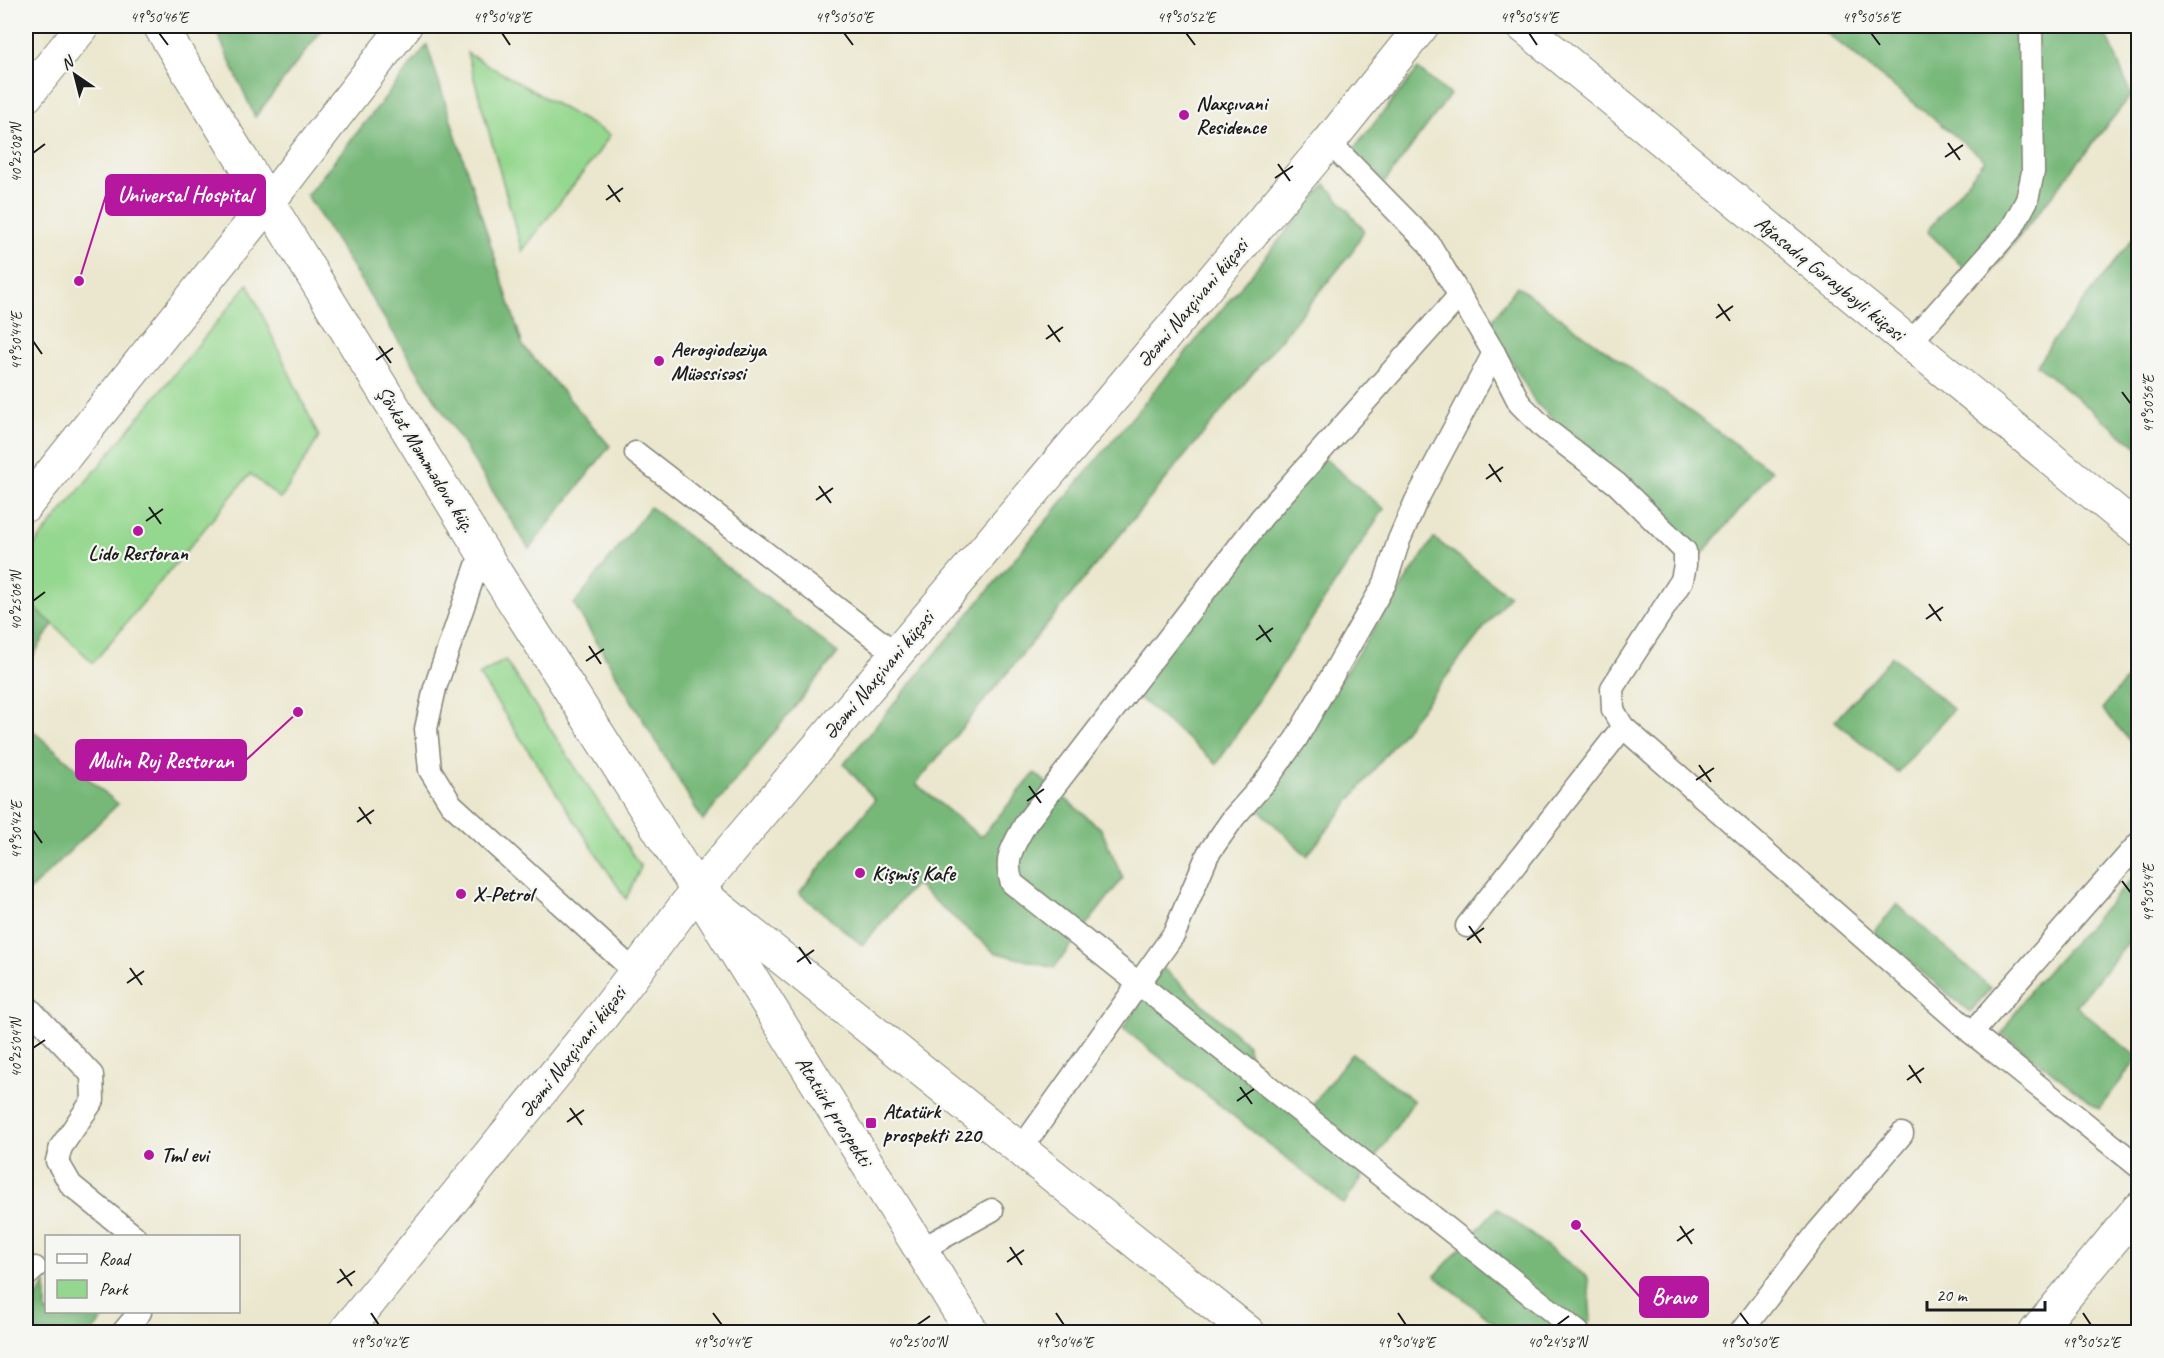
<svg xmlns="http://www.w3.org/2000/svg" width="2164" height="1358" font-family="Caveat,sans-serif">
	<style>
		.green { fill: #94d78e; stroke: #587a55; stroke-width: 1.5 }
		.forest { fill: #77b879; stroke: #4a6a4a; stroke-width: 1.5 }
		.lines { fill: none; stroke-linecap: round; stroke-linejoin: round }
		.lane-casing { stroke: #848275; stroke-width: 25 }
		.street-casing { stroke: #848275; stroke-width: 35 }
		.secondary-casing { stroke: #848275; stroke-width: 35 }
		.lane { stroke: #fff; stroke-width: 22 }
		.street { stroke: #fff; stroke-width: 33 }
		.secondary { stroke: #fff; stroke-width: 33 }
		.ticks { fill: none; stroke: #1c1c1c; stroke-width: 2 }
		.poi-dot { fill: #b5179e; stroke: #f6f6f2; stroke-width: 2 }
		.labels { text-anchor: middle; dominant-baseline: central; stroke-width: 4.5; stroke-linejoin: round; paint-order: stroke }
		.poi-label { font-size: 21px; font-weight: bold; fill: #1c1c1c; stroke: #f6f6f2; text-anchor: start }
		.street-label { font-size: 21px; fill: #1c1c1c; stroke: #f6f6f2 }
		.leader { fill: none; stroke: #b5179e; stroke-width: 2 }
		.callout-dot { fill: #b5179e; stroke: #f6f6f2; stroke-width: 2 }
		.callout { fill: #b5179e; stroke: #b5179e; stroke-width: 2 }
		.callout-label { font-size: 22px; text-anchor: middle; font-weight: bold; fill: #fff }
		.neatline { fill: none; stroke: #1c1c1c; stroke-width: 2 }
		.ticks-label { font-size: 15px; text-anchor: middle; fill: #1c1c1c }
	</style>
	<rect width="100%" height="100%" fill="#f6f6f2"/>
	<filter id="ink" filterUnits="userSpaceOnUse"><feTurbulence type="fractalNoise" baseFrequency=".0167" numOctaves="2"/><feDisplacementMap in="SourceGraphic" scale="12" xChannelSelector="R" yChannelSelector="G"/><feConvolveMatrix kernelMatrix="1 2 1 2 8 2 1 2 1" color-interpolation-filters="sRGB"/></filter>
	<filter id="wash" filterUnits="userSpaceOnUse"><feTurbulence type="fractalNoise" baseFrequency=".008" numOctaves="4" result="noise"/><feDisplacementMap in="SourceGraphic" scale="24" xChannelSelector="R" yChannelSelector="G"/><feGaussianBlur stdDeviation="1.35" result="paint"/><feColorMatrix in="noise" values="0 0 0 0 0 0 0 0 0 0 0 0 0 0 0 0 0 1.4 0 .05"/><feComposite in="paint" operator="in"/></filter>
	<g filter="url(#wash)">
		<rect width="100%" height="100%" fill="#ebe7ce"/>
		<g class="green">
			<polygon points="467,53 610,135 596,156 522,251"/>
			<polygon points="248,284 319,437 281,499 250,474 93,663 53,624 26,601 26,555"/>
			<polygon points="505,660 641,867 626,899 479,675"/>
		</g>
		<g class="forest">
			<polygon points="214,26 325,26 255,117"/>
			<polygon points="1818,26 2092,26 2109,39 2131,95 1981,285 1927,231 1985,160"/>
			<polygon points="427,45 523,346 610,446 529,549 307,195"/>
			<polygon points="1418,69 1450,95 1384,183 1352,151"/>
			<polygon points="1326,184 1364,230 1353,251 916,784 981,837 1035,773 1101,829 1123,878 1054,968 994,952 915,884 862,945 799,893 875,800 844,764"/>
			<polygon points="2138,232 2138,448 2037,365 2052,342"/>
			<polygon points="1517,286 1772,471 1699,558 1535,402 1490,323"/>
			<polygon points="1324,458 1384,509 1217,764 1132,692"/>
			<polygon points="650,507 838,653 703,821 574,604"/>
			<polygon points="1434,538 1509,596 1307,856 1256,807"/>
			<polygon points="26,601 53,624 26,667"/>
			<polygon points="1892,656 1953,709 1898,773 1835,721"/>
			<polygon points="2138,665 2138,750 2102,709"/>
			<polygon points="26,725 118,804 26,894"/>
			<polygon points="2138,872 2138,931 2076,1006 2138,1058 2099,1109 2002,1033 2030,990"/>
			<polygon points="1897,904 1991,988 1970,1012 1874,933"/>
			<polygon points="1163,968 1247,1044 1252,1064 1310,1108 1352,1053 1414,1101 1344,1204 1123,1028"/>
			<polygon points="1497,1208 1588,1278 1591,1320 1575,1332 1505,1332 1435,1276"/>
			<polygon points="46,1283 46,1312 109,1312 92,1332 26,1332 26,1314"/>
		</g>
	</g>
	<g filter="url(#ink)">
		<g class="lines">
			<defs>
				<g id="lane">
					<polyline points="1329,142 1429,244 1494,353 1520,404 1544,428 1617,484 1685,551 1685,565 1682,580 1612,688 1613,710 1623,727 1972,1033 2138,1166"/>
					<path d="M1460 295 1262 517 1026 823C1014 845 1003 858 1012 883L1578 1332"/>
					<polyline points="1910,343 2012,228 2027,200 2033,172 2031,26"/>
					<polyline points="636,453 896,654"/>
					<polyline points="482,551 435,688 426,729 430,770 451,804 635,972"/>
					<polyline points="1467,926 1623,727"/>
					<polyline points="26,1005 92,1075 93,1100 61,1147 57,1161 71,1185 134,1236"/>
					<polyline points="1972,1033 2138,844"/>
					<polyline points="1021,1149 1174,934 1208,854 1234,817 1265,782 1296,739 1385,583 1399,540 1416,501 1494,353"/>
					<polyline points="920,1250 992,1210"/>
					<polyline points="26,1276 35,1268"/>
					<polyline points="123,1332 140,1312"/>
					<polyline points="1741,1332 1817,1233 1902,1134"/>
				</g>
				<g id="street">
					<polyline points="1523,26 2138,530"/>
					<polyline points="26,505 268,203 405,26"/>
					<polyline points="702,894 1248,1332"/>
					<polyline points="2036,1332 2138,1209"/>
				</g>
				<g id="secondary">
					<polyline points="160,26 482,551 697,890 972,1332"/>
					<polyline points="26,96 83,26"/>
					<polyline points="345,1332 603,1015 697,890 1329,142 1422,26"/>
				</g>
			</defs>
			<use href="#lane" class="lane-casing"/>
			<use href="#street" class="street-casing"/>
			<use href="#secondary" class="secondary-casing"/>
			<use href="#lane" class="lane"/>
			<use href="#street" class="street"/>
			<use href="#secondary" class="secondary"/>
		</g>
	</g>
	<path class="ticks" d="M159 33 168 45M502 33 510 45M844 33 853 45M1186 33 1195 45M1529 33 1537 45M1871 33 1880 45M1948 143 1960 160M33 153 45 144M1945 157 1963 145M1278 164 1290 181M1275 178 1293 166M608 185 620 202M606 200 623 188M1718 304 1730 321M1716 318 1733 306M1048 325 1060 342M1046 339 1063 327M33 341 42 354M379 346 391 363M376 360 393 348M2122 392 2131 404M1489 464 1501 482M1486 479 1503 467M819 486 831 503M816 500 833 488M149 507 161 524M146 521 163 509M33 601 45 592M1929 604 1941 621M1926 619 1943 607M1259 625 1271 642M1256 640 1273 628M589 646 601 664M586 661 604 649M1699 765 1711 782M1696 780 1714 768M1029 786 1041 803M1027 801 1044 789M359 807 371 824M357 822 374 810M33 830 42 843M2122 881 2131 893M1469 926 1481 943M1467 940 1484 928M799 947 811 964M797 962 814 950M130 968 142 985M127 983 144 971M33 1048 45 1040M1909 1065 1921 1083M1907 1080 1924 1068M1240 1087 1252 1104M1237 1101 1254 1089M570 1108 582 1125M567 1122 584 1110M1680 1226 1692 1244M1677 1241 1694 1229M1010 1247 1022 1265M1007 1262 1024 1250M340 1269 352 1286M337 1283 355 1271M371 1313 379 1325M713 1313 722 1325M1056 1313 1064 1325M1398 1313 1406 1325M1740 1313 1749 1325M2083 1313 2091 1325M917 1325 930 1316M1557 1325 1569 1316"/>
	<g class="poi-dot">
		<circle cx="1184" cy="115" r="6"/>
		<circle cx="659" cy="361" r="6"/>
		<circle cx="138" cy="531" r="6"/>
		<circle cx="860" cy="873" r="6"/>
		<circle cx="461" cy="894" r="6"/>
		<rect x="865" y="1117" width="12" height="12" rx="3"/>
		<circle cx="149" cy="1155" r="6"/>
	</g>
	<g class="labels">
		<g class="poi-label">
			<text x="1196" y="103">Naxçıvani<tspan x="1196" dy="24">Residence</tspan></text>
			<text x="671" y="349">Aerogiodeziya<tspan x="671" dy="24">Müəssisəsi</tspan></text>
			<text x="138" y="553" text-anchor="middle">Lido Restoran</text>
			<text x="872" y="873">Kişmiş Kafe</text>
			<text x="473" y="894">X-Petrol</text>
			<text x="883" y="1111">Atatürk<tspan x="883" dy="24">prospekti 220</tspan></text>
			<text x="161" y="1155">Tml evi</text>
		</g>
		<g class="street-label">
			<text transform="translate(1830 278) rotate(39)">Ağasadıq Gəraybəyli küçəsi</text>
			<text transform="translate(1192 303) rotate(-50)">Əcəmi Naxçivani küçəsi</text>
			<text transform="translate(426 459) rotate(58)">Şövkət Məmmədova küç.</text>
			<text transform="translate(878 675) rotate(-50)">Əcəmi Naxçivani küçəsi</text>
			<text transform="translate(572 1052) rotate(-52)">Əcəmi Naxçivani küçəsi</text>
			<text transform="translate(834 1111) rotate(58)">Atatürk prospekti</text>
		</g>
	</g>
	<path class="leader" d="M79 281L106 195M298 712L246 760M1576 1225L1640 1297"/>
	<g class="callout-dot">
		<circle cx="79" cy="281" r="6"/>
		<circle cx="298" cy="712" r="6"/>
		<circle cx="1576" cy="1225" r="6"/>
	</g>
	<g class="callout">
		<rect x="106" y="175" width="159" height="40" rx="6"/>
		<rect x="76" y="740" width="170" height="40" rx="6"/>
		<rect x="1640" y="1277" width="68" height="40" rx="6"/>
	</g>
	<g class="callout-label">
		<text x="185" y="202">Universal Hospital</text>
		<text x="161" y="768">Mulin Ruj Restoran</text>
		<text x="1674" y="1304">Bravo</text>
	</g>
	<rect width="2164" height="1358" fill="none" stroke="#f6f6f2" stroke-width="66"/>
	<rect x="45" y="1235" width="195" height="78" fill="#f6f6f2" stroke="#9f9f9c" stroke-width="1.5"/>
	<rect x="57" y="1254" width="30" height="9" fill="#ffffff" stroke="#9f9f9c" stroke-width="1.5"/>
	<text x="99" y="1265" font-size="18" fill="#1c1c1c">Road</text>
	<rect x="57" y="1280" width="30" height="18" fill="#94d78e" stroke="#9f9f9c" stroke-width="1.5"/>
	<text x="99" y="1295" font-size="18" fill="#1c1c1c">Park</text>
	<g transform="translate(75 75) rotate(325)" stroke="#f6f6f2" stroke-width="4.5" paint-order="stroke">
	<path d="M0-4.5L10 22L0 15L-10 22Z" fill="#1c1c1c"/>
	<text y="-9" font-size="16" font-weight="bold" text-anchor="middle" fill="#1c1c1c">N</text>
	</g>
	<path d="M1927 1301v9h118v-9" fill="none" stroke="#1c1c1c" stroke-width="3"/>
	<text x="1936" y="1301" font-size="18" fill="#1c1c1c" stroke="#f6f6f2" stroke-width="4.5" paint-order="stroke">20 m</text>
	<rect x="33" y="33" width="2098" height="1292" class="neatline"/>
	<g class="ticks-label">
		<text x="159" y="22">49°50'46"E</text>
		<text x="502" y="22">49°50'48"E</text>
		<text x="844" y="22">49°50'50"E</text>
		<text x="1186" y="22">49°50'52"E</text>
		<text x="1529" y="22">49°50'54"E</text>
		<text x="1871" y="22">49°50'56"E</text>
		<text transform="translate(16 153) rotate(-90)" y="5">40°25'08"N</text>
		<text transform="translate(16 341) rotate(-90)" y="5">49°50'44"E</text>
		<text transform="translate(2148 404) rotate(-90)" y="5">49°50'56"E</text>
		<text transform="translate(16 601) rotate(-90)" y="5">40°25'06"N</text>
		<text transform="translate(16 830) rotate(-90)" y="5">49°50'42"E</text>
		<text transform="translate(2148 893) rotate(-90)" y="5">49°50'54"E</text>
		<text transform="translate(16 1048) rotate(-90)" y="5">40°25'04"N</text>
		<text x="379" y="1347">49°50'42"E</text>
		<text x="722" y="1347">49°50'44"E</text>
		<text x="917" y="1347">40°25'00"N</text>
		<text x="1064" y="1347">49°50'46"E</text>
		<text x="1406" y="1347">49°50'48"E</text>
		<text x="1557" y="1347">40°24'58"N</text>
		<text x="1749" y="1347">49°50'50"E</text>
		<text x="2091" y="1347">49°50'52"E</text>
	</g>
</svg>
